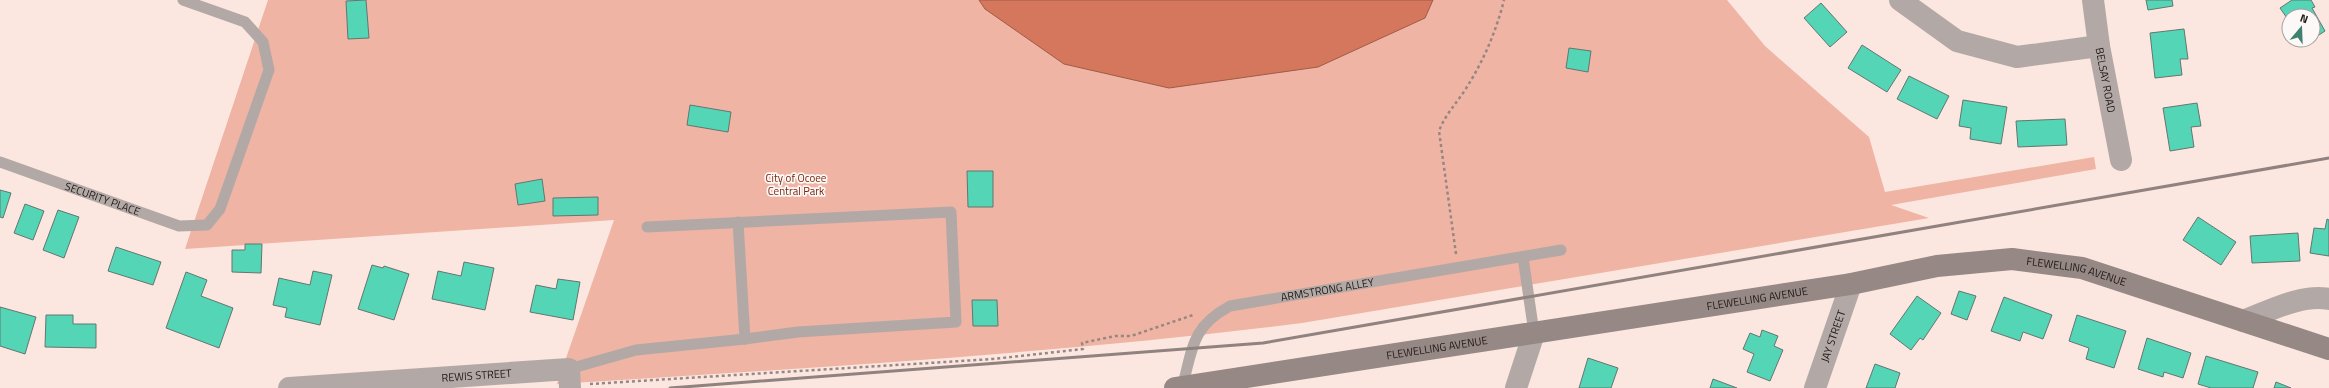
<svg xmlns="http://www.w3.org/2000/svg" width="2329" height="388" font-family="'Titillium Web',sans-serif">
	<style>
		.green { fill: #efb4a3 }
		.water { fill: #d4775d; stroke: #9e5b48 }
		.building { fill: #54d5b6; stroke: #637670 }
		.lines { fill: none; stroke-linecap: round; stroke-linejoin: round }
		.path { stroke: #968783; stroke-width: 2.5; stroke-dasharray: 3 3; stroke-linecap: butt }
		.lane { stroke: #b2a9a6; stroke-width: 11 }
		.street { stroke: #b2a9a6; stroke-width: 22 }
		.secondary { stroke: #958885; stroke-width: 22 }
		.rail { stroke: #90827e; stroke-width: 3 }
		.labels { text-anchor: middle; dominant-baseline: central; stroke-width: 3.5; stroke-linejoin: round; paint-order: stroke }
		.street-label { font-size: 11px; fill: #201917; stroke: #fcf8f7 }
		.park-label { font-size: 11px; fill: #7a260c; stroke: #fcf8f7 }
	</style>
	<rect width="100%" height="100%" fill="#fce6e0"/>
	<path class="green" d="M268 0H1727L1765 46 1869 137 1885 192 2094 157 2096 169 1891 205 1929 218 1302 323C1055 354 806 368 557 384L614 220 185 249Z"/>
	<polygon class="water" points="979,0 1433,0 1425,18 1318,67 1169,88 1064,64 985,9"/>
	<g class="building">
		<polygon points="366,0 369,38 348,39 346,1"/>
		<polygon points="2146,0 2172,0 2173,6 2148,10"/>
		<polygon points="2292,0 2311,0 2315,7 2312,8 2325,31 2313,39 2313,16 2289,16 2289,21 2280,8"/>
		<polygon points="1821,3 1847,32 1830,47 1804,18"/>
		<polygon points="2184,29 2188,59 2180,59 2182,75 2155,78 2150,33"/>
		<polygon points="1862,45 1901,70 1887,92 1848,68"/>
		<polygon points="1569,48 1591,51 1588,72 1566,68"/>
		<polygon points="1909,76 1949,96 1937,119 1897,99"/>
		<polygon points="1963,100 2007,107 2001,144 1970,139 1971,128 1959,126"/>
		<polygon points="2197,103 2201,126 2191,127 2194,147 2170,151 2163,108"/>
		<polygon points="690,105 731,112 728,132 687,125"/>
		<polygon points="2065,119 2067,145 2018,147 2016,121"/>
		<polygon points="967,171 993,171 993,207 968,207"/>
		<polygon points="542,179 545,201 518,205 515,184"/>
		<polygon points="0,190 11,193 3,218 0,217"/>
		<polygon points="598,197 598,215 553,216 553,198"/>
		<polygon points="25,204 44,211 33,240 14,233"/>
		<polygon points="58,210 79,217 64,258 43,250"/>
		<polygon points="2198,217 2236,242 2221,265 2183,240"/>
		<polygon points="2327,219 2329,220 2329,256 2310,253 2314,228 2325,229"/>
		<polygon points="2298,233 2300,261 2252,263 2250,236"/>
		<polygon points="245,244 262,244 261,273 232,272 232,250 245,250"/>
		<polygon points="116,247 161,262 153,285 108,271"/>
		<polygon points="464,262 494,268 485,310 432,299 438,271 461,276"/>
		<polygon points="372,265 383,268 384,266 409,274 394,320 358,309"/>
		<polygon points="313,271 332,275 320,325 285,317 287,308 273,305 279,278 310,285"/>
		<polygon points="186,272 207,280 201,296 233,308 219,348 166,328"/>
		<polygon points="558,279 580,282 573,320 530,312 536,285 556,289"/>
		<polygon points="1959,291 1976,296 1967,320 1951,314"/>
		<polygon points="1917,296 1941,313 1923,340 1920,338 1911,350 1890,334"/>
		<polygon points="2004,297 2052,315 2043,339 2023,332 2020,341 1991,331"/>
		<polygon points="972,300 997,300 998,326 973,326"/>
		<polygon points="0,307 36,317 25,354 0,346"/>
		<polygon points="46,315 73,315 73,324 96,324 96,348 45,347"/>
		<polygon points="2077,315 2126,331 2114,368 2086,359 2089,348 2069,341"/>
		<polygon points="1762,330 1778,336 1774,346 1783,350 1770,381 1747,372 1754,354 1743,349 1750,333 1760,337"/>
		<polygon points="2147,338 2191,353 2183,378 2164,372 2163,377 2138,369"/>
		<polygon points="2206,356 2258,372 2253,388 2211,388 2198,384"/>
		<polygon points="1588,358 1618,368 1611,388 1579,388"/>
		<polygon points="1875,364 1900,373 1895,388 1866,388"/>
		<polygon points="1713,379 1737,388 1710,388"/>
		<polygon points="2276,382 2291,388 2274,388"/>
	</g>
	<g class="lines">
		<g class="path">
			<path d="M1456 254 1439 131C1445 115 1456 104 1465 90 1483 62 1496 32 1504 0"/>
			<polyline points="590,384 993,359 1083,349 1082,343 1115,336 1131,336 1193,315"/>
		</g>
		<g class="lane">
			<path id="s1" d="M0 162 179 226 207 225 220 209 269 70 263 42 245 22 183 0"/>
			<polyline points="738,222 745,339"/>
			<polyline points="1523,257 1534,333"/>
			<polyline points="569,369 636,350 745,339 798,332 956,322 951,212 647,227"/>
			<path id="s2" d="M1182 388C1193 348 1191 327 1230 306L1561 250"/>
		</g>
		<g class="street">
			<polyline points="1900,0 1957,41 2017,57 2099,46"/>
			<path id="s3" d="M2093 0 2099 46 2121 160"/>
			<path d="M2243 321C2270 311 2300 294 2329 299"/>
			<path id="s4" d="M289 388 569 369 570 388"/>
			<polyline points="1516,388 1534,333"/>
			<path id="s5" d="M1815 388 1851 284"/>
		</g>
		<path class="secondary" id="s6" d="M1175 388 1851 284 1937 266 2012 259 2082 268 2329 349"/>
		<polyline class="rail" points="670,388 1263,343 2329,158"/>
	</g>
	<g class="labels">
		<g class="street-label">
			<text stroke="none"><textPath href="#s3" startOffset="81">BELSAY ROAD</textPath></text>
			<text stroke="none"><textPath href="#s1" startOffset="109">SECURITY PLACE</textPath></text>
			<text stroke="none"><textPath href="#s6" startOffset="913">FLEWELLING AVENUE</textPath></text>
			<text stroke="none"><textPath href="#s2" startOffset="198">ARMSTRONG ALLEY</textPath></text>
			<text stroke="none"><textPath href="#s6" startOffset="589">FLEWELLING AVENUE</textPath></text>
			<text stroke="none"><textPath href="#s5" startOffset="55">JAY STREET</textPath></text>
			<text stroke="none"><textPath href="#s6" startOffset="265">FLEWELLING AVENUE</textPath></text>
			<text stroke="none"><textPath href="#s4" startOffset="188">REWIS STREET</textPath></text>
		</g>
		<g class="park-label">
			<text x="796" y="178">City of Ocoee<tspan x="796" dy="13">Central Park</tspan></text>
		</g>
	</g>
	<g transform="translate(2301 28) rotate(19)"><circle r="19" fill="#fcf8f7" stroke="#a49f9d"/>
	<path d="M0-3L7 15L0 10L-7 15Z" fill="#40806f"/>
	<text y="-6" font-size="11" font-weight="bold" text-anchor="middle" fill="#201917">N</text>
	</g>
</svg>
